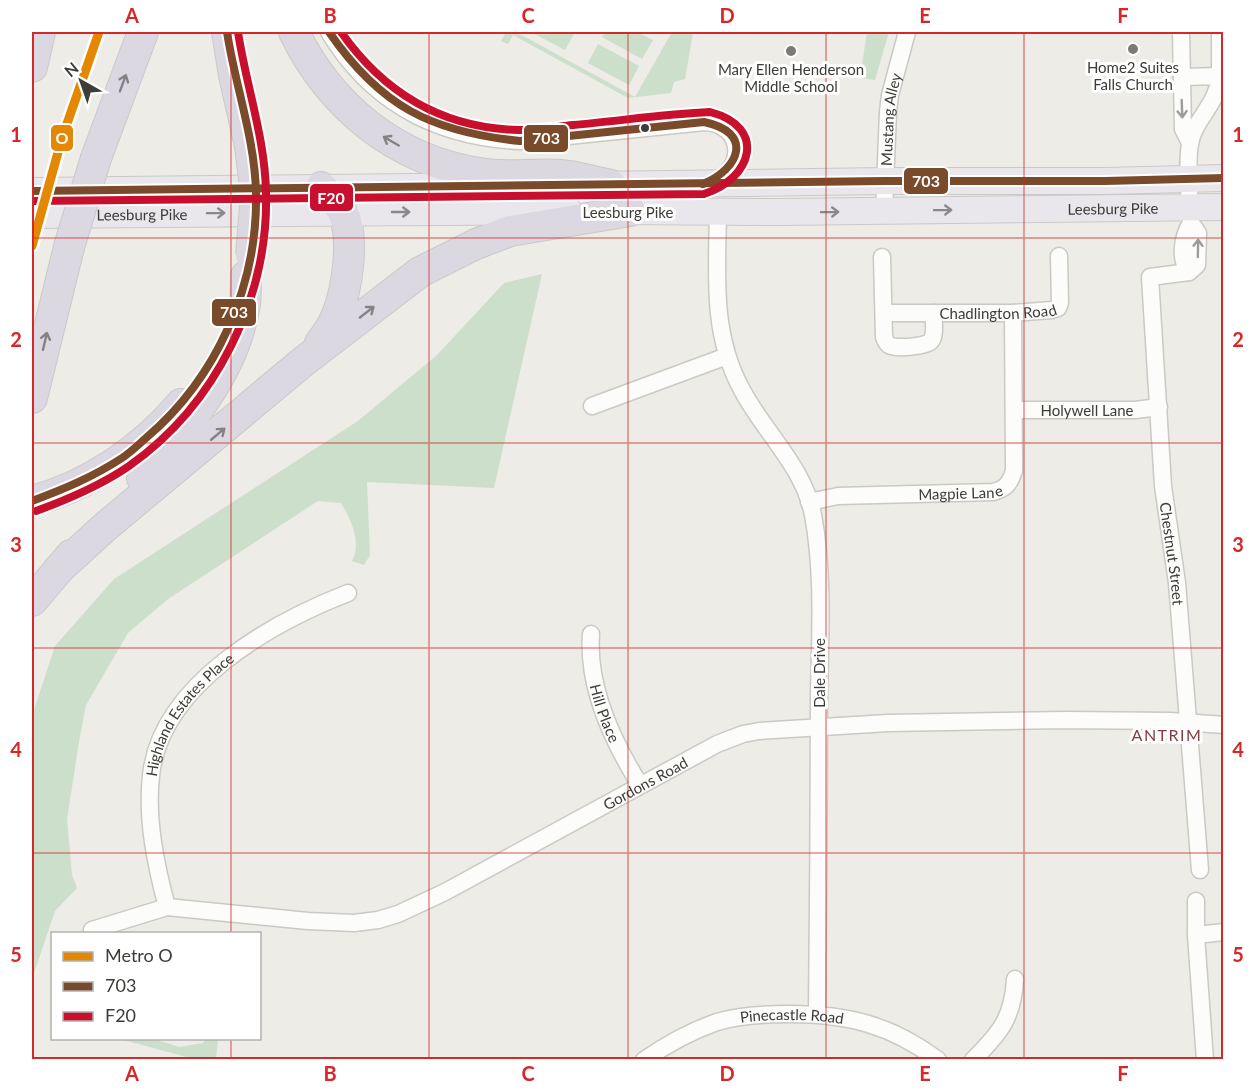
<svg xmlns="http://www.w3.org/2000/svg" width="1255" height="1091" font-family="Lato,sans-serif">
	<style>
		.green { fill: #cbdfca }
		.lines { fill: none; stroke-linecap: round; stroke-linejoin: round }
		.minor-casing { stroke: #cac9c4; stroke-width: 19 }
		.primary-casing { stroke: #cac9c7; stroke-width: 28 }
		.motorway-casing { stroke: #cac9c7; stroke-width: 32 }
		.minor { stroke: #fcfcfb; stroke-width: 16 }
		.primary { stroke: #e9e7ec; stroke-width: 26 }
		.motorway { stroke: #dcd8e2; stroke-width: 30 }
		.motorway-bridge-casing { stroke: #cac9c7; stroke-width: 32; stroke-linecap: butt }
		.motorway-bridge { stroke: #dcd8e2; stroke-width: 30 }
		.bus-1-casing { stroke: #fff; stroke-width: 12 }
		.bus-2-casing { stroke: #fff; stroke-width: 12 }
		.bus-1 { stroke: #7a4b2a; stroke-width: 8 }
		.bus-2 { stroke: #c8102e; stroke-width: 8 }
		.metro-1-casing { stroke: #fff; stroke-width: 14 }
		.metro-1 { stroke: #e48703; stroke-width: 9 }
		.oneway { stroke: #858284 }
		.oneway2 { stroke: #9c9c9a }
		.oneway3 { stroke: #8a8989 }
		.grid { fill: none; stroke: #d62828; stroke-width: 1.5; stroke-opacity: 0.55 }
		.poi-dot { fill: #7b7a75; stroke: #fff; stroke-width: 2 }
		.bus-dot { fill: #3d3c38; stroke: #fff; stroke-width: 2 }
		.labels { text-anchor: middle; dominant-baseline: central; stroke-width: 6; stroke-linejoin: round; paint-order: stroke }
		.poi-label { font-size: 15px; fill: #3d3c38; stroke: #fff }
		.street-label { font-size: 15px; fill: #3d3c38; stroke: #fff }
		.neighbourhood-label { font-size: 16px; letter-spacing: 1.5px; fill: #843c3f; stroke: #fff }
		.line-badge { stroke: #fff; stroke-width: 2 }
		.badge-label { font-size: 16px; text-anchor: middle; font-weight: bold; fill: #fff }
		.neatline { fill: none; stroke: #d62828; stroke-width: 2 }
		.grid-label { font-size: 20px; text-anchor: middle; font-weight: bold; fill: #d62828 }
	</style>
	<rect width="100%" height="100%" fill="#edece6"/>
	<g class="green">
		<polygon points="506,32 516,32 635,97 672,32 693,32 685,79 674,82 671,93 628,98 513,35 508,44 501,41"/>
		<polygon points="531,32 575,32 565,50"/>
		<polygon points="605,32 637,32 653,40 642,59 602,37"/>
		<polygon points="867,32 889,32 875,80 860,78"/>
		<polygon points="598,44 639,66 629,85 588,63"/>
		<path d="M542 274 494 488 367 482 370 555 364 565 352 561C362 542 351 519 341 503L318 501 168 599 128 633 86 705 80 736 67 819 72 875 77 888 55 911 32 979V716L55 646 114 579 358 421 437 355 504 283Z"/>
		<polygon points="120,1039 154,1039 179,1047 203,1043 206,1039 218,1039 216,1059 194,1059"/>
	</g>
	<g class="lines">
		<defs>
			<g id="minor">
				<path d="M329 32C372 103 438 137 520 141L704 122C746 124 746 173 710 182"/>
				<polyline points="1181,32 1183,129 1190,143"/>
				<polyline points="1220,32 1220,76"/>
				<path id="s1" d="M1182 77 1220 76C1217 106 1194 119 1190 144 1186 166 1190 200 1191 223L1198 233 1197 265 1189 272 1150 277 1163 486 1177 583 1200 870"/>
				<path id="s2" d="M884 211 888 112 890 95 907 32"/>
				<path d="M718 212C717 273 711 334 742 390 764 432 804 467 813 515 824 573 820 638 819 697 819 803 818 908 817 1014"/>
				<path d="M882 257 884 337C885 340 886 343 889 345 895 349 926 347 931 341 936 335 933 321 934 313"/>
				<path d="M1189 272C1179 259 1182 237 1191 223"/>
				<path id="s3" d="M884 313H1013L1052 310 1058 308 1060 303 1059 256"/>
				<polyline points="592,406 727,356"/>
				<path id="s4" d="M1015 410H1135L1159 407"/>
				<path id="s5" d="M809 502 838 496 993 492C1006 489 1010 483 1014 471L1013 313"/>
				<path id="s6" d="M591 634C587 686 613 742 640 785"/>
				<polyline points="1196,901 1196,935 1205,1060"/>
				<path id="s7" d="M167 907C156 866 146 819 151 776 160 685 271 623 348 593"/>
				<path id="s8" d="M92 930 167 907 308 921 354 923 378 920 398 914 445 892 717 744 743 734 759 731 888 723 1066 720 1170 721 1224 725"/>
				<polyline points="1196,935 1224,932"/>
				<path id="s9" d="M644 1060C666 1045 691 1031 717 1022 740 1015 765 1014 789 1014 848 1014 891 1025 938 1060"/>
				<path d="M973 1060C1000 1033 1013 1018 1015 979"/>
			</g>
			<g id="primary">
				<polyline points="591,185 885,181 1105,181 1224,178"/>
				<polyline points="32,191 503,186"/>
				<path id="s10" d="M609 211 777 212 1224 207"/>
				<path id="s11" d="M32 215 569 211"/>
			</g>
			<g id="motorway">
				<polyline points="227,32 234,75 250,146"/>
				<path d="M294 32C330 106 395 160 479 173 506 178 534 173 561 175 577 176 594 182 611 185"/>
				<polyline points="32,67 40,32"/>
				<polyline points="96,158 143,32"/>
				<path d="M320 343C327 334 333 325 337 315 347 289 355 239 343 212 338 202 329 195 321 187"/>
				<polyline points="32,398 69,247"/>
				<path d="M142 478C186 428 235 372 245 304 246 295 246 285 246 276"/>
				<path d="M32 501C89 486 143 449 181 404"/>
				<polyline points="59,569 105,527 304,361 420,272 476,244 510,231 630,211"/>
				<polyline points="32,601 71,555"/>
			</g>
		</defs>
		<use href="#minor" class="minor-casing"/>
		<use href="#primary" class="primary-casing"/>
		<use href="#motorway" class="motorway-casing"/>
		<use href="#minor" class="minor"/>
		<use href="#primary" class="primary"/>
		<use href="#motorway" class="motorway"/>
		<defs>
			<g id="motorway-bridge">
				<polyline points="250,146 256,195 251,255"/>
				<polyline points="69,247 96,158"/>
			</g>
		</defs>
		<use href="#motorway-bridge" class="motorway-bridge-casing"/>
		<use href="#motorway-bridge" class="motorway-bridge"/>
		<defs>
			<g id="bus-1">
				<path d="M329 32C380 106 431 132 520 141L704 122C753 132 741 168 703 184"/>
				<polyline points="32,191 885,181 1105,181 1224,178"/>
				<path d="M32 501C64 489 93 477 122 458 131 452 138 445 146 438 217 378 258 285 256 193 255 139 235 85 227 32"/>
			</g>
			<g id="bus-2">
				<path d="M32 201 704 194C752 179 768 127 710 112 664 114 619 121 573 125 555 127 536 131 518 130 443 128 384 93 341 32"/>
				<path d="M36 511C69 499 100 486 129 466 216 405 269 297 266 192 265 138 246 85 238 32"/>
			</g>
		</defs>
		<use href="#bus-1" class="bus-1-casing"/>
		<use href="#bus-2" class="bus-2-casing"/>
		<use href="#bus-1" class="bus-1"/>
		<use href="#bus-2" class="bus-2"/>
		<defs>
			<polyline id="metro-1" points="32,246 62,138 99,32"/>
		</defs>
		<use href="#metro-1" class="metro-1-casing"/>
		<use href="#metro-1" class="metro-1"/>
	</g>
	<defs><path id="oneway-shaft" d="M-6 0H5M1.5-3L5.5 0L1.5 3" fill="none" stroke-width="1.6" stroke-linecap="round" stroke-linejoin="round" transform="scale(1.5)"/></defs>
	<g class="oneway">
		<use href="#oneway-shaft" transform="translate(123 83) rotate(-70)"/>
		<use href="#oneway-shaft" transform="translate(391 141) rotate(-150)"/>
		<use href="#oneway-shaft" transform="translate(367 312) rotate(-38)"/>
		<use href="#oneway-shaft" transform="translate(45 341) rotate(-77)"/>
		<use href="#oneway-shaft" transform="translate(218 434) rotate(-40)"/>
	</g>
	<g class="oneway2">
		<use href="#oneway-shaft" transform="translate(1182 109) rotate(88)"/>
		<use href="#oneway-shaft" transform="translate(1198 248) rotate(-89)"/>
	</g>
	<g class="oneway3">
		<use href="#oneway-shaft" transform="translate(943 210) rotate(-1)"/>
		<use href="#oneway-shaft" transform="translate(401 212)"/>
		<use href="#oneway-shaft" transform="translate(830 212) rotate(-1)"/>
		<use href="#oneway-shaft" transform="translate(216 213) rotate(-1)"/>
	</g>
	<path class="grid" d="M231 32V934M429 32V1060M628 32V1060M826 32V1060M1024 32V1060M32 238H1224M32 443H1224M32 648H1224M32 853H1224M231 1038V1060"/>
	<g class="poi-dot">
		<circle cx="1133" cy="49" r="6"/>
		<circle cx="791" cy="51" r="6"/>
	</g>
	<circle class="bus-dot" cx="645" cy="128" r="5"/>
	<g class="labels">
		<g class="poi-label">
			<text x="1133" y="67">Home2 Suites<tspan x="1133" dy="17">Falls Church</tspan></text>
			<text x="791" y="69">Mary Ellen Henderson<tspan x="791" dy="17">Middle School</tspan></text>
		</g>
		<g class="street-label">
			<text stroke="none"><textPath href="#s2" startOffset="92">Mustang Alley</textPath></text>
			<text stroke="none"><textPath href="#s10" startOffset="504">Leesburg Pike</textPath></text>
			<text x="628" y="212">Leesburg Pike</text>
			<text stroke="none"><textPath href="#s11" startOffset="110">Leesburg Pike</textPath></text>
			<text stroke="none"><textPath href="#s3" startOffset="114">Chadlington Road</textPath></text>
			<text stroke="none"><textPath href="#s4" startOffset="72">Holywell Lane</textPath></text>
			<text stroke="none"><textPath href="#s5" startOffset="152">Magpie Lane</textPath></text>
			<text stroke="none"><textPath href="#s1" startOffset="564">Chestnut Street</textPath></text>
			<text transform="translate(819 673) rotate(-90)">Dale Drive</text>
			<text stroke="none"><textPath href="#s6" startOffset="81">Hill Place</textPath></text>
			<text stroke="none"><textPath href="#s7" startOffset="207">Highland Estates Place</textPath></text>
			<text stroke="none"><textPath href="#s8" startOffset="591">Gordons Road</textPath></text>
			<text stroke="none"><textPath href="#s9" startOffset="158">Pinecastle Road</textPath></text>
		</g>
		<g class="neighbourhood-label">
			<text x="1167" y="734">ANTRIM</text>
		</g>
	</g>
	<g class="line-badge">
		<rect x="50" y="124" width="24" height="28" rx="6" fill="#e48703"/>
		<rect x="523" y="124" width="46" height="29" rx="6" fill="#7a4b2a"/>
		<rect x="903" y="167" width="46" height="28" rx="6" fill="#7a4b2a"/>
		<rect x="309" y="183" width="45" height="29" rx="6" fill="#c8102e"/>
		<rect x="211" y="298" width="46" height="29" rx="6" fill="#7a4b2a"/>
	</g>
	<g class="badge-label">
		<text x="62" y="144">O</text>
		<text x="546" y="144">703</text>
		<text x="926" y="187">703</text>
		<text x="331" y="204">F20</text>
		<text x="234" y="318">703</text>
	</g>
	<rect width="1255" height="1091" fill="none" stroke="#ffffff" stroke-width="66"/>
	<rect x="51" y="932" width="210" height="108" fill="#ffffff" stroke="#b1b1af" stroke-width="1.5"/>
	<rect x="63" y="952" width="30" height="9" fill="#e48703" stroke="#b1b1af" stroke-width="1.5"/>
	<text x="105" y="962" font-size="18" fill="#3d3c38">Metro O</text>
	<rect x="63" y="982" width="30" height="9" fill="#7a4b2a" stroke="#b1b1af" stroke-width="1.5"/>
	<text x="105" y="992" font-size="18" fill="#3d3c38">703</text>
	<rect x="63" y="1012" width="30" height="9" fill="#c8102e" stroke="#b1b1af" stroke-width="1.5"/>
	<text x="105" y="1022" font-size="18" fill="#3d3c38">F20</text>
	<g transform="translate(81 81) rotate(320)" stroke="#ffffff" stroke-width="4.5" paint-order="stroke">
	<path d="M0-4.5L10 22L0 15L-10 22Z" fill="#3d3c38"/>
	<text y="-9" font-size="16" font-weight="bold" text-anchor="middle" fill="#3d3c38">N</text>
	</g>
	<rect x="33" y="33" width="1189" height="1025" class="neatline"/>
	<g class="grid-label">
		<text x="132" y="23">A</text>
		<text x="330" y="23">B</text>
		<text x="528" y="23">C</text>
		<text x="727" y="23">D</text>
		<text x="925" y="23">E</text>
		<text x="1123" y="23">F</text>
		<text x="16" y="142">1</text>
		<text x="1238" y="142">1</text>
		<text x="16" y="347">2</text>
		<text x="1238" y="347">2</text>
		<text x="16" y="552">3</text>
		<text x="1238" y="552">3</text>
		<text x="16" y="757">4</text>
		<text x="1238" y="757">4</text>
		<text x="16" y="962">5</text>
		<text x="1238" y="962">5</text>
		<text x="132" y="1081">A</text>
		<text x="330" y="1081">B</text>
		<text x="528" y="1081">C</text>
		<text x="727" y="1081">D</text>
		<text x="925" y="1081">E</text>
		<text x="1123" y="1081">F</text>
	</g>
</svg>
